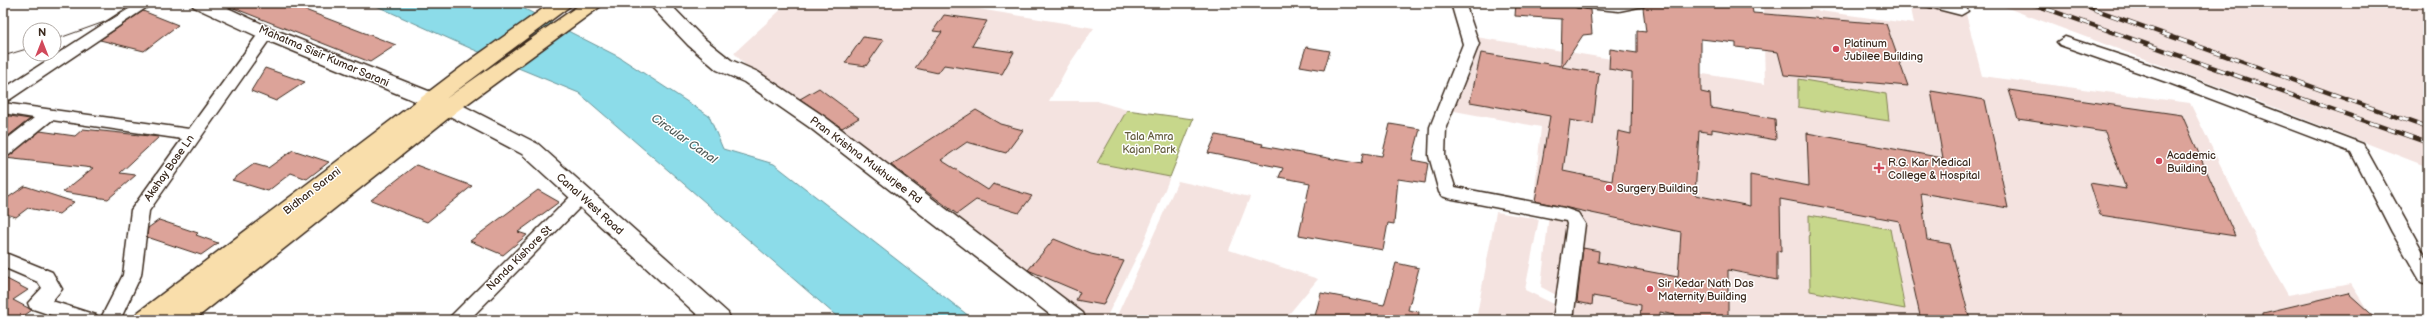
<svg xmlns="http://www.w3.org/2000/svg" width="2431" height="323" font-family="'Balsamiq Sans',sans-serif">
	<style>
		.built { fill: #f4e3e0 }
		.green { fill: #c7d78b; stroke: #818054 }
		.water { fill: #8cdce9; stroke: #6c9598 }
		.building { fill: #dca399; stroke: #3b2a1e }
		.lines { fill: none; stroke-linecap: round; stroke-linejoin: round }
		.street-casing { stroke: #3b2a1e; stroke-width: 3 }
		.secondary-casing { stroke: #3b2a1e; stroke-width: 3 }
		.primary-casing { stroke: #3b2a1e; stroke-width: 3 }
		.street { fill: #fff; fill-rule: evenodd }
		.secondary { fill: #fff; fill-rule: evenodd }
		.primary { fill: #f9deab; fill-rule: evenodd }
		.tram { stroke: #3b2a1e; stroke-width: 1 }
		.rail-casing { stroke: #3b2a1e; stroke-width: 4.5 }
		.rail { stroke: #fff; stroke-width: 3; stroke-dasharray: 9; stroke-linecap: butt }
		.poi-dot { fill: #d1495b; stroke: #fff; stroke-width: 1.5 }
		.labels { text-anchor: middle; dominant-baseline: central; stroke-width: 3; stroke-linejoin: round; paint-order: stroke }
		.poi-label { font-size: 11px; fill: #3b2a1e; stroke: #fff; text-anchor: start }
		.street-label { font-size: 11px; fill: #3b2a1e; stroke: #fff }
		.park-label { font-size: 11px; fill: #655e3f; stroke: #fff }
		.water-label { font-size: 12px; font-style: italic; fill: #535f5b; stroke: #fff }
	</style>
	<rect width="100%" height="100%" fill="#fff"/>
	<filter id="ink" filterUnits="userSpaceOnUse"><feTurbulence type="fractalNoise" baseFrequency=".025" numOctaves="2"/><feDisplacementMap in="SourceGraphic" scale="8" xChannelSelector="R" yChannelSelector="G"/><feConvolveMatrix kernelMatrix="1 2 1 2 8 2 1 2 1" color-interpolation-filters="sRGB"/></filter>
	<g filter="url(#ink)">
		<g class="built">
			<polygon points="788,3 953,3 954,5 1094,28 1068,66 1049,101 1097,101 1127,110 1097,163 1170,177 1141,248 1105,320 1084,320 753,73 734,53"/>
			<polygon points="1763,3 1914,24 1910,3 1926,3 1966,14 1982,76 2190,103 2259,244 2288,295 2351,284 2374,320 1567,320 1569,302 1541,287 1549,214 1533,209 1541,127 1449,110 1477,53 1476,37 1765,84"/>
			<polygon points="1994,3 2428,3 2428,167 2271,106"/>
			<polygon points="1178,181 1250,197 1229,250 1318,279 1284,320 1115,320"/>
			<polygon points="1496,212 1539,219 1525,290 1558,306 1557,320 1476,320"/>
		</g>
		<g class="green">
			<polygon points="1798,79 1886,94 1889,121 1798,107"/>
			<polygon points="1127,110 1193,119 1170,177 1097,163"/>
			<polygon points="1809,215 1890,229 1905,309 1810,291"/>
		</g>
		<polygon class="water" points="370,3 513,3 619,57 709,116 723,149 774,164 974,320 841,320 579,93 472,49"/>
		<g class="building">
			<polygon points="221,3 287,3 396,45 370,62"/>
			<polygon points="1516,3 1569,3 1577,8 1590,10 1592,34 1583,35 1562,67 1599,73 1593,124 1570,120 1563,171 1612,181 1618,131 1631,134 1632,73 1609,69 1610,49 1637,53 1637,31 1646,32 1643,8 1647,3 1685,6 1685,3 1714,3 1752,7 1753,13 1886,24 1908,86 1784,75 1778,52 1736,47 1736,43 1701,39 1701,92 1710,94 1711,108 1775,119 1776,140 1712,129 1712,133 1699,131 1695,195 1750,206 1750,175 1809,186 1807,133 1943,158 1931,91 1985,100 2008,208 1921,193 1927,240 1950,244 1970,320 1921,320 1899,221 1780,199 1781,252 1777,251 1777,280 1728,270 1728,320 1699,320 1660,312 1660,320 1640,320 1641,305 1593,296 1592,305 1577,302 1583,248 1599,251 1598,262 1678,277 1681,232 1535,201 1550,116 1470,102 1481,53 1561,66 1562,19 1515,16"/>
			<polygon points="143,11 178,25 144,51 100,40"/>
			<polygon points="944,15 987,21 972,46 1014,52 1002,74 944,65 938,73 915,68 942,32 933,31"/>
			<polygon points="863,37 884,40 866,66 845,63"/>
			<polygon points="1306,47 1330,51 1324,70 1300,66"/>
			<polygon points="265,68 305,82 276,101 251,91"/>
			<polygon points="819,88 824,92 859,118 842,128 800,99"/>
			<polygon points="2009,90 2182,115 2235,236 2100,215 2090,183 2126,189 2105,132 2018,119"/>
			<polygon points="976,110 1000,124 1023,130 1006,153 967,142 941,160 988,190 993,184 1032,196 1019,213 976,200 957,214 891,165"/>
			<polygon points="3,115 30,119 3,140"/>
			<polygon points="1390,124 1420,129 1412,160 1428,163 1425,183 1398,179 1394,224 1388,223 1383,250 1299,235 1310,183 1279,177 1283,168 1208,153 1216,135 1263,144 1262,146 1361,164 1363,153 1382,156"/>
			<polygon points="83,129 159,137 120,173 136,175 108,199 63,192 93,168 5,158 40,131 75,136"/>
			<polygon points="293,150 329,162 307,179 291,173 268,191 232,180 254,164 268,168"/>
			<polygon points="416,165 472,186 427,222 371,200"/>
			<polygon points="25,186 74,202 59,214 28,208 16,217 3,213 3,201"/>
			<polygon points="538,190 559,202 518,232 527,235 503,255 470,241"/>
			<polygon points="159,220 198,233 196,235 218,243 201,255 147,237 148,228"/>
			<polygon points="1054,239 1091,254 1124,261 1103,305 1076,300 1080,292 1028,270"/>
			<polygon points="1396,263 1419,268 1408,310 1419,312 1418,320 1314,320 1321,293 1384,305"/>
			<polygon points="3,277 28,290 13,300 32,310 18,320 3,320"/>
			<polygon points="2348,293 2378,320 2263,320 2263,313"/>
		</g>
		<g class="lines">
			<defs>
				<g id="street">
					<polygon points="136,3 153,3 9,100 3,101 3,89"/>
					<polygon points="1451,3 1465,3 1479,44 1446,127 1445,156 1455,187 1564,208 1578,213 1585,224 1573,320 1553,320 1567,224 1566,221 1448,198 1442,196 1439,192 1429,156 1430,127 1463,44"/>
					<polygon points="1570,3 1646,3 1644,6 1619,11 1577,7"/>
					<polygon points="1924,3 1948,3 1966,8 1968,11 1961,15 1926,6"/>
					<polygon points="266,28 274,33 149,211 141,275 120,320 100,320 123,275 131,210 182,139 52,120 9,155 3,157 3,142 34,118 3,113 3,103 189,129 261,30"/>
					<polygon points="2065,37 2181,75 2363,144 2428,261 2428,284 2421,282 2392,232 2351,152 2169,83 2060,45 2057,42"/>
					<polygon points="580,191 586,193 589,197 586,201 469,320 447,320 574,193"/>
					<polygon points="3,252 52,272 62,289 52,301 96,315 99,320 66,320 30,308 28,303 42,288 38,282 3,267"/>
				</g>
				<g id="secondary">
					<polygon points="191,3 217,3 273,29 456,102 538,144 728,313 731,320 703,320 522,154 442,112 259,37 194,7"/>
					<polygon points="648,3 669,3 702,37 731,60 758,72 825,117 1083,313 1086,320 1057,320 809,127 744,82 717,70 688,45"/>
				</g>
				<polygon id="primary" points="551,3 574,3 444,100 582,3 605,3 456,112 194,320 134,320 137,313 472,59"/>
			</defs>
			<use href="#street" class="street-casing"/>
			<use href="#secondary" class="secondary-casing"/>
			<use href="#primary" class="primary-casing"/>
			<use href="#street" class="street"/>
			<use href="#secondary" class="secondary"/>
			<use href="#primary" class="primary"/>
			<g class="tram">
				<polyline points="54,40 110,20 138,3"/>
				<polyline points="3,56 30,48"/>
			</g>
			<defs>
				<g id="rail">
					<polyline points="2030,3 2428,143"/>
					<polyline points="2077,3 2428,128"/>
				</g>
			</defs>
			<use href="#rail" class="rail-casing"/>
			<use href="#rail" class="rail"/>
		</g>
	</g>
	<g class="poi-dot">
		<circle cx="1836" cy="49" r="4"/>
		<circle cx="2159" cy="161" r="4"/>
		<path d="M1877 162h4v4h4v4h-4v4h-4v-4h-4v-4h4z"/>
		<circle cx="1609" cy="188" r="4"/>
		<circle cx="1650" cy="289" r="4"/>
	</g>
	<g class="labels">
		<g class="poi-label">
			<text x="1844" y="43">Platinum<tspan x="1844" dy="13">Jubilee Building</tspan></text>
			<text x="2167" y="155">Academic<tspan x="2167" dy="13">Building</tspan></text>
			<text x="1888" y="162">R.G. Kar Medical<tspan x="1888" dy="13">College &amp; Hospital</tspan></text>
			<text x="1617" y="188">Surgery Building</text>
			<text x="1658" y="283">Sir Kedar Nath Das<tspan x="1658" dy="13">Maternity Building</tspan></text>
		</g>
		<g class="street-label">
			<text transform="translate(324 56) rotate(23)">Mahatma Sisir Kumar Sarani</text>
			<text transform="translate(866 160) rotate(37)">Pran Krishna Mukhurjee Rd</text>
			<text transform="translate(169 168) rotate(-55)">Akshay Bose Ln</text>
			<text transform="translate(312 191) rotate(-38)">Bidhan Sarani</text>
			<text transform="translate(590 204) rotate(42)">Canal West Road</text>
			<text transform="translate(519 258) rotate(-45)">Nanda Kishore St</text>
		</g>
		<g class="park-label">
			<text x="1149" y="136">Tala Amra<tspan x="1149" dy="13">Kajan Park</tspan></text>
		</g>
		<g class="water-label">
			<text transform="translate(684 139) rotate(35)">Circular Canal</text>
		</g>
	</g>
	<rect width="2431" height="323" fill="none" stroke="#fff" stroke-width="16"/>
	<rect x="8" y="8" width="2415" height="307" fill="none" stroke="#3b2a1e" stroke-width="1.5" filter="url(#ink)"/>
	<g transform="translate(42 42)"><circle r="19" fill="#ffffff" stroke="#b1aaa5"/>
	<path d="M0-3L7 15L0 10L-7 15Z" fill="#d1495b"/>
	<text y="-6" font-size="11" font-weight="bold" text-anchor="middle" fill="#3b2a1e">N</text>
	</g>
</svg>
